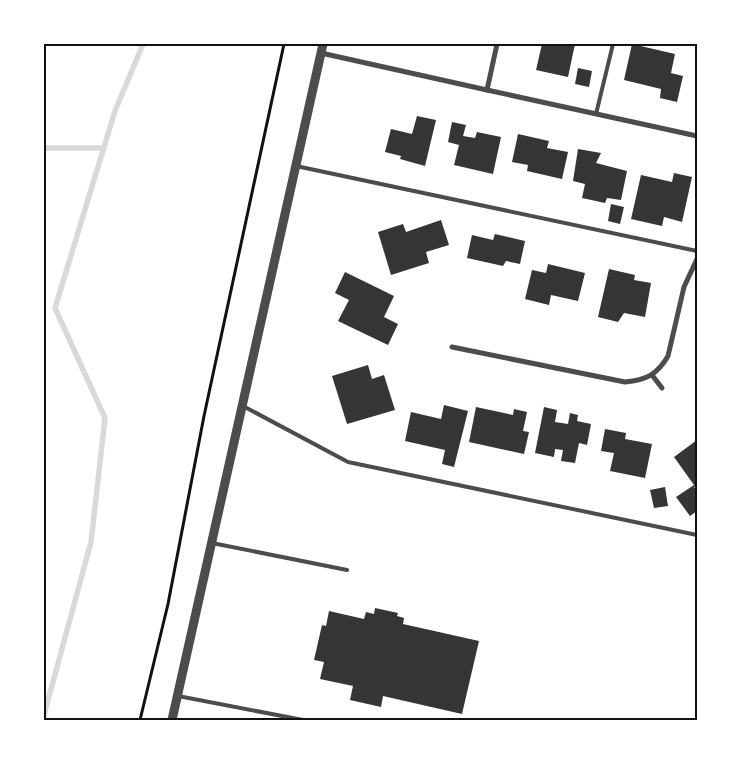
<svg xmlns="http://www.w3.org/2000/svg" width="741" height="764" font-family="'Titillium Web',sans-serif">
	<style>
		.lines { fill: none; stroke-linecap: round; stroke-linejoin: round }
		.stream { stroke: #d9d9d9; stroke-width: 5.5 }
		.building { fill: #353535 }
		.path { stroke: #111; stroke-width: 3 }
		.service { stroke: #4c4c4c; stroke-width: 4 }
		.minor { stroke: #4c4c4c; stroke-width: 5 }
		.tertiary { stroke: #4c4c4c; stroke-width: 9 }
		.neatline { fill: none; stroke: #111; stroke-width: 2 }
	</style>
	<rect width="100%" height="100%" fill="#fff"/>
	<g class="lines">
		<g class="stream">
			<polyline points="44,148 104,148"/>
			<polyline points="44,715 91,542 105,418 55,308 115,111 143,44"/>
		</g>
	</g>
	<g class="building">
		<polygon points="542,44 575,44 568,77 536,70"/>
		<polygon points="632,44 675,54 671,73 683,76 677,102 660,98 661,89 624,80"/>
		<polygon points="578,68 592,71 589,87 575,84"/>
		<polygon points="417,116 436,120 425,166 400,159 401,156 385,152 391,129 412,134"/>
		<polygon points="452,122 466,125 463,136 475,138 477,132 501,137 493,174 454,165 459,145 448,142"/>
		<polygon points="518,134 549,141 547,148 568,152 562,179 527,171 528,165 512,162"/>
		<polygon points="578,149 601,153 596,163 627,171 621,200 607,198 605,203 582,198 585,184 573,181"/>
		<polygon points="674,173 692,177 682,222 664,217 662,226 631,219 641,175 672,182"/>
		<polygon points="611,204 624,207 620,224 608,221"/>
		<polygon points="441,220 449,245 426,252 429,263 391,275 378,232 403,224 406,232"/>
		<polygon points="495,234 525,241 520,264 506,261 503,266 467,258 472,235 493,240"/>
		<polygon points="548,264 585,273 578,301 551,295 549,305 525,299 532,270 546,273"/>
		<polygon points="609,269 635,275 634,280 651,283 645,317 624,313 618,322 598,317"/>
		<polygon points="345,272 394,296 384,317 398,324 388,345 338,321 349,300 335,293"/>
		<polygon points="368,365 372,379 384,375 395,410 347,424 332,376"/>
		<polygon points="444,405 468,411 454,467 442,464 445,450 405,441 411,412 441,419"/>
		<polygon points="476,407 513,415 514,409 527,412 523,431 529,432 524,454 469,442"/>
		<polygon points="544,407 557,410 555,422 568,424 570,413 578,415 577,421 591,424 587,445 579,443 575,463 561,461 563,450 555,449 554,457 535,453"/>
		<polygon points="605,429 626,433 625,439 652,444 645,478 610,471 614,453 601,451"/>
		<polygon points="697,440 697,485 694,487 697,491 697,511 690,516 676,497 694,485 674,457"/>
		<polygon points="665,487 668,506 654,508 650,490"/>
		<polygon points="375,608 398,613 397,616 404,618 403,624 479,641 462,714 383,696 381,707 350,700 353,686 320,679 324,662 314,660 322,625 326,626 329,611 364,619 366,612 374,614"/>
	</g>
	<g class="lines">
		<polyline class="path" points="140,720 168,604 204,416 284,44"/>
		<g class="service">
			<polyline points="596,114 613,44"/>
			<polyline points="296,166 697,251"/>
			<polyline points="243,406 348,462 697,535"/>
			<polyline points="212,543 347,570"/>
			<polyline points="178,696 303,720"/>
		</g>
		<g class="minor">
			<polyline points="321,53 487,90 697,136"/>
			<polyline points="487,90 497,44"/>
			<path d="M452 347 625 382C646 380 657 375 668 356L684 287 697 259"/>
			<polyline points="652,375 662,388"/>
		</g>
		<polyline class="tertiary" points="172,720 323,44"/>
	</g>
	<rect width="741" height="764" fill="none" stroke="#ffffff" stroke-width="90"/>
	<rect x="45" y="45" width="651" height="674" class="neatline"/>
</svg>
